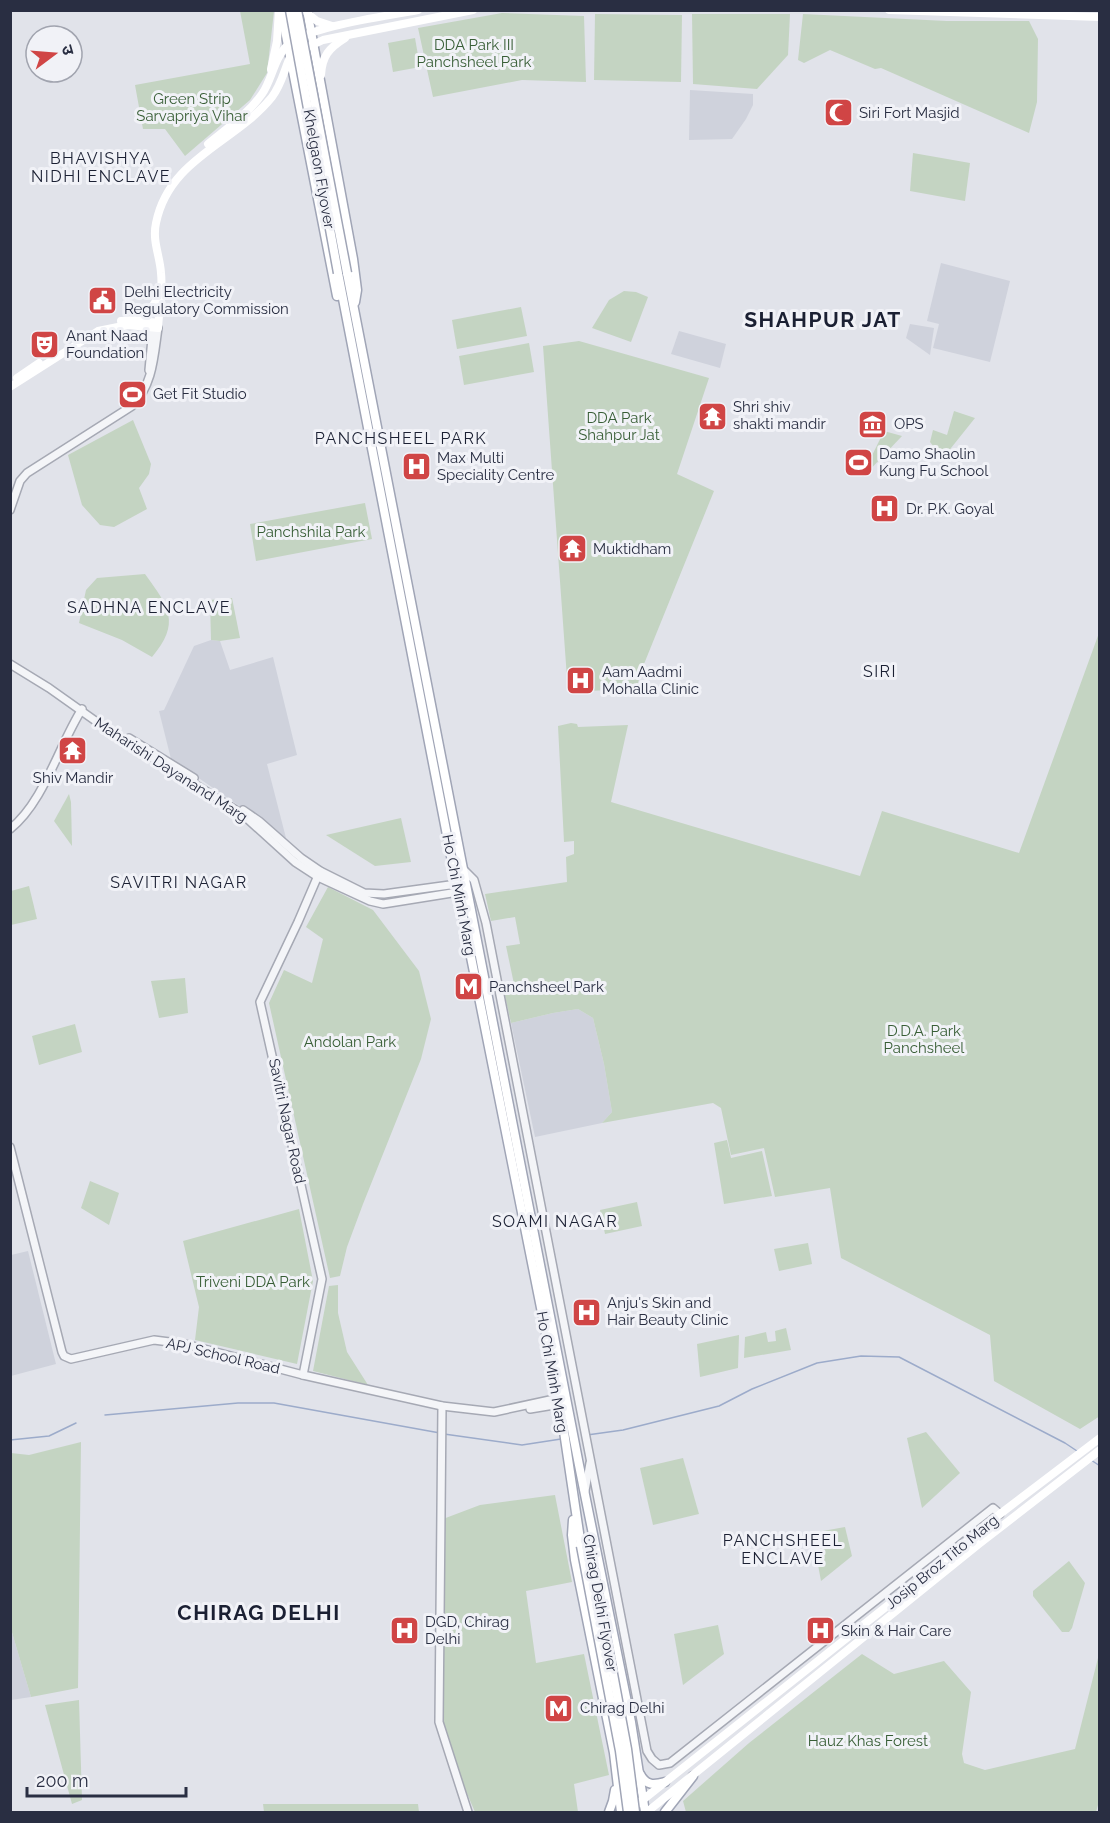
<svg xmlns="http://www.w3.org/2000/svg" width="1110" height="1823" font-family="Raleway,'Noto Sans Devanagari',sans-serif">
	<style>
		.built { fill: #cfd2dc }
		.green { fill: #c4d4c2 }
		.lines { fill: none; stroke-linecap: round; stroke-linejoin: round }
		.stream { stroke: #9cabca; stroke-width: 1.5 }
		.tertiary-casing { stroke: #a6a9b4; stroke-width: 10 }
		.primary-casing { stroke: #a0a5b6; stroke-width: 11 }
		.tertiary { stroke: #f4f5f8; stroke-width: 7 }
		.secondary { stroke: #fff; stroke-width: 8 }
		.primary { stroke: #fff; stroke-width: 8 }
		.primary-bridge-casing { stroke: #a0a5b6; stroke-width: 11; stroke-linecap: butt }
		.primary-bridge { stroke: #fff; stroke-width: 8 }
		.labels { text-anchor: middle; dominant-baseline: central; stroke-width: 6; stroke-linejoin: round; paint-order: stroke }
		.park-label { font-size: 15px; fill: #385e36; stroke: #f1f2f7 }
		.poi-label { font-size: 15px; fill: #292e42; stroke: #f1f2f7; text-anchor: start }
		.street-label { font-size: 15px; fill: #292e42; stroke: #f1f2f7 }
		.neighbourhood-label { font-size: 16px; letter-spacing: 1.5px; fill: #1b2033; stroke: #f1f2f7 }
		.district-label { font-size: 21px; font-weight: bold; letter-spacing: 1.5px; fill: #1b2033; stroke: #f1f2f7 }
	</style>
	<rect width="100%" height="100%" fill="#e1e3ea"/>
	<g class="built">
		<polygon points="690,90 753,94 753,105 746,119 732,139 689,140"/>
		<polygon points="941,263 1010,281 990,362 933,348 939,324 927,321"/>
		<polygon points="910,324 934,328 930,355 906,338"/>
		<polygon points="679,331 726,344 720,368 671,354"/>
		<polygon points="211,640 220,641 230,670 273,657 297,755 267,764 286,838 171,759 159,711 164,710 194,646"/>
		<polygon points="578,1009 593,1018 604,1064 612,1112 602,1123 535,1137 511,1023 553,1013"/>
		<polygon points="28,1251 56,1364 11,1376 11,1255"/>
		<polygon points="11,1629 31,1697 11,1700"/>
	</g>
	<g class="green">
		<polygon points="240,11 274,11 267,73 250,100 185,156 165,129 143,129 135,85 250,64"/>
		<polygon points="502,13 584,16 586,82 522,80 433,97 418,28"/>
		<polygon points="595,14 682,15 681,82 594,80"/>
		<polygon points="692,14 790,14 788,55 757,89 693,84"/>
		<polygon points="803,14 947,21 1029,21 1038,39 1037,102 1029,133 881,68 875,69 830,50 804,63 798,60"/>
		<polygon points="415,38 420,67 393,72 388,43"/>
		<polygon points="913,153 970,163 965,201 910,191"/>
		<polygon points="624,291 636,292 648,297 631,342 592,328 609,300"/>
		<polygon points="521,307 527,336 457,349 452,320"/>
		<polygon points="579,341 709,378 677,474 714,491 644,664 636,689 587,691 586,677 567,678 543,346"/>
		<polygon points="529,343 534,372 464,385 459,356"/>
		<polygon points="954,411 975,418 943,458 930,442 933,430 947,435"/>
		<polygon points="133,420 151,464 149,474 139,488 147,509 114,527 100,525 82,505 68,455"/>
		<polygon points="884,431 902,436 863,477 862,476"/>
		<polygon points="365,503 372,539 256,561 250,524"/>
		<path d="M145 574C169 607 181 623 152 657L122 640 79 623 86 590 97 578Z"/>
		<polygon points="232,598 240,638 220,641 211,640 210,600"/>
		<polygon points="1099,633 1100,1416 1080,1429 994,1381 990,1335 841,1258 830,1188 775,1197 764,1148 731,1155 721,1108 713,1103 602,1123 612,1112 604,1064 593,1018 578,1009 553,1013 511,1023 503,987 514,984 506,946 520,944 515,917 491,921 485,894 567,882 566,857 574,854 574,841 564,842 558,726 571,723 577,724 578,727 628,725 611,802 860,876 882,811 1019,853"/>
		<polygon points="69,794 71,802 72,846 54,821"/>
		<polygon points="401,818 411,862 375,866 326,835"/>
		<polygon points="29,886 37,919 11,925 11,891"/>
		<polygon points="328,887 373,910 419,971 431,1019 421,1059 363,1204 347,1247 340,1276 330,1278 269,1003 284,970 312,983 323,939 306,927"/>
		<polygon points="185,978 188,1013 159,1018 151,981"/>
		<polygon points="75,1024 82,1052 39,1065 32,1036"/>
		<polygon points="727,1140 731,1158 762,1151 772,1196 724,1204 714,1143"/>
		<polygon points="90,1181 119,1193 109,1225 81,1208"/>
		<polygon points="637,1202 642,1226 605,1234 600,1210"/>
		<polygon points="299,1209 313,1281 297,1364 195,1340 199,1307 183,1241"/>
		<polygon points="808,1243 812,1264 779,1271 774,1249"/>
		<polygon points="338,1285 338,1313 347,1352 368,1385 313,1371 329,1286"/>
		<polygon points="786,1328 791,1350 744,1358 745,1337 766,1332 768,1342 776,1341 775,1331"/>
		<polygon points="739,1335 738,1368 700,1377 697,1344"/>
		<polygon points="926,1432 960,1473 922,1508 907,1438"/>
		<polygon points="81,1442 78,1688 31,1697 11,1629 11,1453 29,1455"/>
		<polygon points="683,1458 699,1514 653,1525 640,1468"/>
		<polygon points="555,1495 572,1582 526,1591 536,1663 584,1654 609,1775 574,1784 578,1812 475,1812 449,1752 443,1721 443,1519 480,1505"/>
		<polygon points="845,1527 852,1556 821,1581 812,1533"/>
		<polygon points="1069,1561 1085,1583 1072,1628 1069,1632 1062,1632 1033,1596 1033,1591"/>
		<polygon points="718,1625 724,1654 683,1685 674,1634"/>
		<polygon points="862,1654 894,1674 944,1661 971,1692 962,1754 964,1763 985,1770 1075,1749 1099,1654 1100,1798 1096,1812 686,1812 683,1801 749,1743"/>
		<polygon points="79,1700 82,1800 72,1804 45,1705"/>
		<polygon points="263,1804 418,1804 419,1812 264,1812"/>
	</g>
	<g class="lines">
		<g class="stream">
			<polyline points="105,1415 238,1403 274,1403 440,1433"/>
			<polyline points="444,1434 522,1445 561,1439"/>
			<polyline points="587,1435 623,1430 719,1406 752,1389 817,1363 861,1356 899,1357 1065,1443 1077,1451"/>
			<polyline points="10,1440 49,1436 76,1423"/>
			<polyline points="1091,1460 1100,1466"/>
		</g>
		<defs>
			<g id="tertiary">
				<polyline points="149,370 153,328"/>
				<path d="M10 510 20 481 27 473 132 406C153 386 154 355 158 328"/>
				<polyline points="10,664 49,688 104,727 242,814 295,862 318,877 370,901 383,904 458,892"/>
				<polyline points="129,738 194,778"/>
				<polyline points="243,810 259,821 301,858 320,871 364,893 384,894 457,884"/>
				<path d="M10 829C44 802 59 745 82 709"/>
				<polyline points="464,870 474,880 486,923 647,1751 652,1759 659,1765 670,1763 993,1508 1000,1514"/>
				<polyline points="10,1147 62,1352 64,1356 71,1359 154,1340 185,1344 303,1375 442,1406 494,1412 559,1398"/>
				<polyline points="303,1375 322,1279 260,1002 298,922 320,871"/>
				<polyline points="442,1406 439,1722 468,1812"/>
				<polyline points="530,1409 560,1404"/>
				<polyline points="585,1491 590,1463"/>
			</g>
			<g id="primary">
				<polyline points="281,10 337,296"/>
				<polyline points="307,10 353,259 357,290 355,302"/>
				<polyline points="338,273 458,892 559,1398 581,1546"/>
				<polyline points="347,273 579,1465 631,1722 645,1812"/>
				<polyline points="573,1520 572,1535 575,1560 614,1753 621,1812"/>
				<path d="M640 1774C646 1786 654 1785 665 1782"/>
				<polyline points="609,1812 613,1801 615,1790"/>
				<polyline points="665,1812 693,1776"/>
			</g>
		</defs>
		<use href="#tertiary" class="tertiary-casing"/>
		<use href="#primary" class="primary-casing"/>
		<use href="#tertiary" class="tertiary"/>
		<g class="secondary">
			<polyline points="889,10 1100,17"/>
			<polyline points="307,13 317,21 332,26"/>
			<polyline points="271,69 277,41 279,10"/>
			<path d="M321 75C322 56 329 48 345 38"/>
			<path d="M208 144C226 129 248 114 262 94 272 80 274 58 287 46 307 26 388 16 418 10"/>
			<polyline points="137,319 149,312 157,299"/>
			<polyline points="121,321 135,320 158,323"/>
			<polyline points="17,378 39,363"/>
			<path d="M10 387 98 331 128 325 158 328C159 310 163 291 161 273 160 256 152 241 156 223 169 158 235 143 272 97 282 84 284 70 291 55L323 40 473 10"/>
			<polyline points="630,1810 935,1568 1000,1514 1100,1438"/>
			<polyline points="647,1812 979,1544 1100,1450"/>
		</g>
		<use href="#primary" class="primary"/>
		<defs>
			<g id="primary-bridge">
				<polyline points="290,10 338,273"/>
				<polyline points="297,10 347,273"/>
				<polyline points="589,1545 627,1749 635,1812"/>
				<polyline points="581,1546 620,1751 628,1812"/>
			</g>
		</defs>
		<use href="#primary-bridge" class="primary-bridge-casing"/>
		<use href="#primary-bridge" class="primary-bridge"/>
	</g>
	<defs>
		<symbol id="mosque-square" viewBox="-11 -11 22 22"><rect x="-9" y="-9" width="18" height="18" rx="4" fill="#d04545" stroke="#f1f2f7"/><path d="M3.5-4.9A6 6 0 1 0 3.5 4.9A5 5 0 1 1 3.5-4.9Z" fill="#fff"/></symbol>
		<symbol id="civic-square" viewBox="-11 -11 22 22"><rect x="-9" y="-9" width="18" height="18" rx="4" fill="#d04545" stroke="#f1f2f7"/><path d="M-.6-6.5H3V-4.5H.6V-3L4-1V1h2V6H-6V1h2V-1L-.6-3ZM-1.2 2.5V6h2.4V2.5Z" fill="#fff"/></symbol>
		<symbol id="theatre-square" viewBox="-11 -11 22 22"><rect x="-9" y="-9" width="18" height="18" rx="4" fill="#d04545" stroke="#f1f2f7"/><path d="M-5-5.5Q0-4 5-5.5V0Q5 5 0 6Q-5 5-5 0ZM-3.3-2.5H-1v1.5H-3.3ZM1-2.5H3.3v1.5H1ZM-2.8 1Q0 5.5 2.8 1Z" fill="#fff"/></symbol>
		<symbol id="stadium-square" viewBox="-11 -11 22 22"><rect x="-9" y="-9" width="18" height="18" rx="4" fill="#d04545" stroke="#f1f2f7"/><path d="M0-5a6.5 5 0 1 0 0 10a6.5 5 0 1 0 0-10ZM-3.5-1.8h7v3.6h-7Z" fill="#fff"/></symbol>
		<symbol id="temple-square" viewBox="-11 -11 22 22"><rect x="-9" y="-9" width="18" height="18" rx="4" fill="#d04545" stroke="#f1f2f7"/><path d="M0-6L5-2H3V0L6.5 2.5H4V6H1.5V3h-3V6H-4V2.5H-6.5L-3 0V-2H-5Z" fill="#fff"/></symbol>
		<symbol id="museum-square" viewBox="-11 -11 22 22"><rect x="-9" y="-9" width="18" height="18" rx="4" fill="#d04545" stroke="#f1f2f7"/><path d="M0-6L6-3V-2H-6V-3ZM-5-1h2V3h-2ZM-1-1h2V3h-2ZM3-1h2V3H3ZM-6 4H6V6H-6Z" fill="#fff"/></symbol>
		<symbol id="hospital-square" viewBox="-11 -11 22 22"><rect x="-9" y="-9" width="18" height="18" rx="4" fill="#d04545" stroke="#f1f2f7"/><path d="M-5-5h3v3.5h4V-5h3V5h-3V1.5h-4V5h-3Z" fill="#fff"/></symbol>
		<symbol id="metro-square" viewBox="-11 -11 22 22"><rect x="-9" y="-9" width="18" height="18" rx="4" fill="#d04545" stroke="#f1f2f7"/><path d="M-5.5 5V-5H-3L0 0L3-5H5.5V5H3V-.5L0 4L-3-.5V5Z" fill="#fff"/></symbol>
	</defs>
	<g fill-rule="evenodd">
		<use href="#mosque-square" x="822" y="96" width="33" height="33"/>
		<use href="#civic-square" x="86" y="284" width="33" height="33"/>
		<use href="#theatre-square" x="28" y="328" width="33" height="33"/>
		<use href="#stadium-square" x="116" y="378" width="33" height="33"/>
		<use href="#temple-square" x="696" y="400" width="33" height="33"/>
		<use href="#museum-square" x="856" y="408" width="33" height="33"/>
		<use href="#stadium-square" x="842" y="446" width="33" height="33"/>
		<use href="#hospital-square" x="400" y="450" width="33" height="33"/>
		<use href="#hospital-square" x="868" y="492" width="33" height="33"/>
		<use href="#temple-square" x="556" y="532" width="33" height="33"/>
		<use href="#hospital-square" x="564" y="664" width="33" height="33"/>
		<use href="#temple-square" x="56" y="734" width="33" height="33"/>
		<use href="#metro-square" x="452" y="970" width="33" height="33"/>
		<use href="#hospital-square" x="570" y="1296" width="33" height="33"/>
		<use href="#hospital-square" x="388" y="1614" width="33" height="33"/>
		<use href="#hospital-square" x="804" y="1614" width="33" height="33"/>
		<use href="#metro-square" x="542" y="1692" width="33" height="33"/>
	</g>
	<g class="labels">
		<g class="park-label">
			<text x="474" y="45">DDA Park III<tspan x="474" dy="17">Panchsheel Park</tspan></text>
			<text x="192" y="99">Green Strip<tspan x="192" dy="17">Sarvapriya Vihar</tspan></text>
			<text x="619" y="418">DDA Park<tspan x="619" dy="17">Shahpur Jat</tspan></text>
			<text x="311" y="532">Panchshila Park</text>
			<text x="924" y="1031">D.D.A. Park<tspan x="924" dy="17">Panchsheel</tspan></text>
			<text x="350" y="1042">Andolan Park</text>
			<text x="253" y="1282">Triveni DDA Park</text>
			<text x="868" y="1741">Hauz Khas Forest</text>
		</g>
		<g class="poi-label">
			<text x="859" y="113">Siri Fort Masjid</text>
			<text x="124" y="292">Delhi Electricity<tspan x="124" dy="17">Regulatory Commission</tspan></text>
			<text x="66" y="336">Anant Naad<tspan x="66" dy="17">Foundation</tspan></text>
			<text x="153" y="394">Get Fit Studio</text>
			<text x="733" y="407">Shri shiv<tspan x="733" dy="17">shakti mandir</tspan></text>
			<text x="894" y="424">OPS</text>
			<text x="879" y="454">Damo Shaolin<tspan x="879" dy="17">Kung Fu School</tspan></text>
			<text x="437" y="458">Max Multi<tspan x="437" dy="17">Speciality Centre</tspan></text>
			<text x="906" y="509">Dr. P.K. Goyal</text>
			<text x="593" y="549">Muktidham</text>
			<text x="602" y="672">Aam Aadmi<tspan x="602" dy="17">Mohalla Clinic</tspan></text>
			<text x="73" y="778" text-anchor="middle">Shiv Mandir</text>
			<text x="489" y="987">Panchsheel Park</text>
			<text x="607" y="1303">Anju's Skin and<tspan x="607" dy="17">Hair Beauty Clinic</tspan></text>
			<text x="425" y="1622">DGD, Chirag<tspan x="425" dy="17">Delhi</tspan></text>
			<text x="841" y="1631">Skin &amp; Hair Care</text>
			<text x="580" y="1708">Chirag Delhi</text>
		</g>
		<g class="street-label">
			<text transform="translate(319 169) rotate(80)">Khelgaon Flyover</text>
			<text transform="translate(171 770) rotate(33)">Maharishi Dayanand Marg</text>
			<text transform="translate(459 895) rotate(79)">Ho Chi Minh Marg</text>
			<text transform="translate(287 1121) rotate(78)">Savitri Nagar Road</text>
			<text transform="translate(223 1356) rotate(13)">APJ School Road</text>
			<text transform="translate(552 1372) rotate(80)">Ho Chi Minh Marg</text>
			<text transform="translate(942 1562) rotate(-39)">Josip Broz Tito Marg</text>
			<text transform="translate(600 1603) rotate(80)">Chirag Delhi Flyover</text>
		</g>
		<g class="neighbourhood-label">
			<text x="101" y="158">BHAVISHYA<tspan x="101" dy="18">NIDHI ENCLAVE</tspan></text>
			<text x="401" y="438">PANCHSHEEL PARK</text>
			<text x="149" y="607">SADHNA ENCLAVE</text>
			<text x="880" y="671">SIRI</text>
			<text x="179" y="882">SAVITRI NAGAR</text>
			<text x="555" y="1221">SOAMI NAGAR</text>
			<text x="783" y="1540">PANCHSHEEL<tspan x="783" dy="18">ENCLAVE</tspan></text>
		</g>
		<g class="district-label">
			<text x="823" y="319">SHAHPUR JAT</text>
			<text x="259" y="1612">CHIRAG DELHI</text>
		</g>
	</g>
	<rect width="1110" height="1823" fill="none" stroke="#292e42" stroke-width="24"/>
	<g transform="translate(54 54) rotate(74)"><circle r="28" fill="#f1f2f7" stroke="#a1a4af" stroke-width="1.5"/>
	<path d="M0-4.5L10 22L0 15L-10 22Z" fill="#d04545"/>
	<text y="-9" font-size="16" font-weight="bold" text-anchor="middle" fill="#292e42">उ</text>
	</g>
	<path d="M27 1787v9h159v-9" fill="none" stroke="#292e42" stroke-width="3"/>
	<text x="36" y="1787" font-size="18" fill="#292e42" stroke="#f1f2f7" stroke-width="4.5" paint-order="stroke">200 m</text>
</svg>
